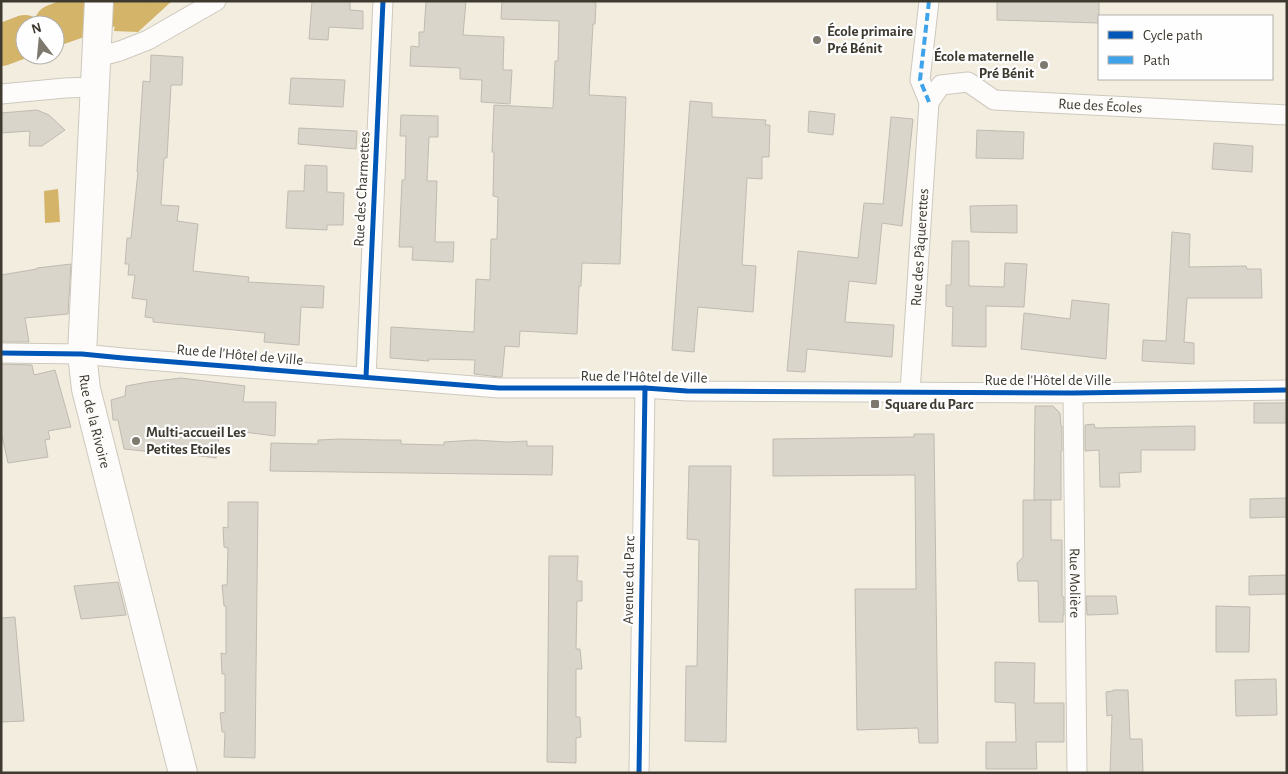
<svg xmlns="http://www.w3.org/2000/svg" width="1288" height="774" font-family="'Alegreya Sans',sans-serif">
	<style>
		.water { fill: #d3b468 }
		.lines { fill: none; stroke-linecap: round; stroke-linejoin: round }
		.river { stroke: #d3b468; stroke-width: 42 }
		.building { fill: #d9d5ca; stroke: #c0bbb1 }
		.street-casing { stroke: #cdc9be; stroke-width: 21 }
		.secondary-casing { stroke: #cdc9be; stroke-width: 30 }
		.street { stroke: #fdfcfa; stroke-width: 19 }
		.secondary { stroke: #fdfcfa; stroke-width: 28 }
		.quiet { stroke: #3fa3eb; stroke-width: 4; stroke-dasharray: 8 4; stroke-linecap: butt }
		.cycleway-casing { stroke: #fefefe; stroke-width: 8 }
		.cycleway { stroke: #0057b8; stroke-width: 5 }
		.poi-dot { fill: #7d796e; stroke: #fefefe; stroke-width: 2 }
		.labels { text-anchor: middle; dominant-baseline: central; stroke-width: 4.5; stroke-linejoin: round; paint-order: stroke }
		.poi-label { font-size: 15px; font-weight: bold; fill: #3e3a30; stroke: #fefefe; text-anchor: start }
		.street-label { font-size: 15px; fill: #3e3a30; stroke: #fefefe }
	</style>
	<rect width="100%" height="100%" fill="#f3ede0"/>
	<g class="water">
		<polygon points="118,1 172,1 138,32 114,31"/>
		<polygon points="58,189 60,222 45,223 44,191"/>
	</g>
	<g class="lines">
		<g class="river">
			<polyline points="55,25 124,1"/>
			<polyline points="1,45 25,36"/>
		</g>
	</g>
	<g class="building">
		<polygon points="312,1 350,1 350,10 363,11 363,29 329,27 328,40 309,39"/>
		<polygon points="426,1 466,1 463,35 504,37 503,70 512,70 510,104 481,102 482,80 460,79 460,68 410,66 411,46 419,47 419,32 424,32"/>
		<polygon points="502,1 594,1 594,3 596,3 595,24 593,24 589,95 626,97 620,264 582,263 581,286 579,286 577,334 520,331 519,347 505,346 502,377 499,377 474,374 475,360 428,359 429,361 390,358 391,327 474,332 476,279 490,280 491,239 497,239 498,197 493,196 494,152 492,152 494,105 553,108 555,61 558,61 559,21 501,19"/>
		<polygon points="997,1 1099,1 1099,23 997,20"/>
		<polygon points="151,55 183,57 182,85 171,85 167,158 164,158 161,205 179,206 177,221 198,224 193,271 249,277 248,282 324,286 323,308 301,307 299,345 264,342 265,333 153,322 153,318 145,317 147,300 132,298 135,275 128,275 129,264 125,264 127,238 131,238 138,172 137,172 143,81 150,82"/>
		<polygon points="291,78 345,80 343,107 289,104"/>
		<polygon points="690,101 712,103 712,117 766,120 765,125 770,125 769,157 762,157 762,179 747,178 742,265 756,266 753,312 698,307 694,352 672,350"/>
		<polygon points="37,110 49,115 65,130 42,146 29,146 30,131 1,133 1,113"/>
		<polygon points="809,111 835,114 833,135 808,132"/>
		<polygon points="401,115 438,116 438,137 429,137 427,181 437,181 435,242 454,242 453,262 412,260 413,247 399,247 402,180 405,180 406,136 400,136"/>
		<polygon points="891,117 913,119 902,226 882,223 876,284 849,281 845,322 894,325 892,357 807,349 805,372 787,371 798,251 858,258 864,203 883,204"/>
		<polygon points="299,128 357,131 356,149 298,144"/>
		<polygon points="977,130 1024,132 1023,159 976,158"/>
		<polygon points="1214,143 1253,146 1252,172 1212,169"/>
		<polygon points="305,165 327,166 327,192 344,193 343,225 327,225 327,230 286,228 288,191 304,191"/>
		<polygon points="1017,205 1017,233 971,232 970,206"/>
		<polygon points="1172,232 1190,234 1189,267 1246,266 1247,269 1261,269 1262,298 1187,298 1184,342 1194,343 1194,364 1142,361 1143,340 1166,341"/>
		<polygon points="952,241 969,241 969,286 1004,287 1005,263 1027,264 1024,307 986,306 986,347 952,346 953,307 946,306 946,285 951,285"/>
		<polygon points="71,264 68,314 25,318 29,342 1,342 1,275 37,269 37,268"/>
		<polygon points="1072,300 1109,304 1106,359 1021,349 1024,313 1070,319"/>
		<polygon points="1,364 32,365 34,375 55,370 71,427 48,431 50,439 45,440 48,457 8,463 1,431"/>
		<polygon points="181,378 245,386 243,402 276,402 275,436 220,429 216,458 162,451 162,453 124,449 118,420 113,420 111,400 125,396 126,386 148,382"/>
		<rect x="1254" y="403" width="33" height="20"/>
		<polygon points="1035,406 1053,406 1060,413 1061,426 1062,426 1062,451 1061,451 1061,500 1034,500"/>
		<polygon points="1094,424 1095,428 1195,426 1195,450 1141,450 1141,472 1119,473 1120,487 1100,487 1099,450 1085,451 1085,425"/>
		<polygon points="914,434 934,434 938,743 919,743 918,728 857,730 855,589 916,589 915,475 773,476 773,439 914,437"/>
		<polygon points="341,439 382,440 401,440 401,444 444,445 444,442 475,440 507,442 527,441 527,446 553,446 552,475 270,471 271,443 318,444 318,440"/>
		<polygon points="689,466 731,466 726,742 685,741 686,666 697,666 699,540 687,539"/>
		<polygon points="1287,498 1287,517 1250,518 1250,499"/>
		<polygon points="1023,500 1051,500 1051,540 1062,540 1062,597 1064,597 1064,615 1063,615 1063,622 1039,622 1038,581 1018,581 1017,563 1023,557"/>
		<polygon points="228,502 258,502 255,758 224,757 225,732 222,732 220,713 225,712 225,674 222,674 221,653 226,654 226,606 224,606 222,585 227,585 228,548 224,547 223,527 228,528"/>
		<polygon points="549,556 578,556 577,581 582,581 582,601 577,601 576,649 580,649 582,669 576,669 576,717 580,717 581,737 576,738 576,763 547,762"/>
		<polygon points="1287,575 1287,594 1249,595 1249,576"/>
		<polygon points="118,582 126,615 81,619 74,586"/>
		<polygon points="1086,596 1116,596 1118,614 1087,615"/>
		<polygon points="1216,606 1250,607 1249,652 1216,652"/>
		<polygon points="15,617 24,721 1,722 1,618"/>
		<polygon points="995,662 1035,663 1034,703 1064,703 1064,742 1036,742 1037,769 986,769 986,742 1016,742 1015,703 995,702"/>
		<polygon points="1276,679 1277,715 1236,716 1235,680"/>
		<polygon points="1113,690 1128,690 1130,739 1142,739 1143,773 1110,773 1112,715 1107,716 1106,692 1113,691"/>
	</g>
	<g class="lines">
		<defs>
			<g id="street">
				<polyline points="97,57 120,51 148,40 216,1"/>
				<polyline points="1,94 65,88 94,87"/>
				<path id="s1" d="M929 102 941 85 968 82 994 100 1287 115"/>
				<polyline points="1,353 82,354 123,358 499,388 645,388 687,391 1073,393 1287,390"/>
				<polyline points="366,377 383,1"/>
				<path id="s2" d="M910 392 929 102 920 80 929 1"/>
				<path id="s3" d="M1073 393 1077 773"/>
				<polyline points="639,773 645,388"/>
			</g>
			<g id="secondary">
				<path id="s4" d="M99 1 82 354 86 389 183 773"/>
			</g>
		</defs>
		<use href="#street" class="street-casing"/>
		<use href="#secondary" class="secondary-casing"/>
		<use href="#street" class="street"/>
		<use href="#secondary" class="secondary"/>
		<polyline class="quiet" points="929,1 920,80 929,102"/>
		<defs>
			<g id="cycleway">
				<polyline points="1,353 82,354 123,358 499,388 645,388 687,391 1073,393 1287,390"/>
				<polyline points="366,377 383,1"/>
				<polyline points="639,773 645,388"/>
			</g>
		</defs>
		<use href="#cycleway" class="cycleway-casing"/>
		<use href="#cycleway" class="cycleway"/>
	</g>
	<g class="poi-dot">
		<circle cx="817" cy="40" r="5"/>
		<circle cx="1044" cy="65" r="5"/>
		<rect x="870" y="399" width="10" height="10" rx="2.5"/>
		<circle cx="136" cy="441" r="5"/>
	</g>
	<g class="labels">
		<g class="poi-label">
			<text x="827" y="31">École primaire<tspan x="827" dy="17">Pré Bénit</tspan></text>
			<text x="1034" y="56" text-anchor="end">École maternelle<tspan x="1034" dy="17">Pré Bénit</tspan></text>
			<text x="885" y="404">Square du Parc</text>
			<text x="146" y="432">Multi-accueil Les<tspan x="146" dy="17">Petites Etoiles</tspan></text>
		</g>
		<g class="street-label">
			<text stroke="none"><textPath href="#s1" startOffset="186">Rue des Écoles</textPath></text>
			<text transform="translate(362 189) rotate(-87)">Rue des Charmettes</text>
			<text stroke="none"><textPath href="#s2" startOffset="145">Rue des Pâquerettes</textPath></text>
			<text transform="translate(240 355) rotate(5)">Rue de l'Hôtel de Ville</text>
			<text transform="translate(644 377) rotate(1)">Rue de l'Hôtel de Ville</text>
			<text x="1048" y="380">Rue de l'Hôtel de Ville</text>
			<text stroke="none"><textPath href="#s4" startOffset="422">Rue de la Rivoire</textPath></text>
			<text transform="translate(629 580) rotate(-89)">Avenue du Parc</text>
			<text stroke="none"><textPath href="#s3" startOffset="190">Rue Molière</textPath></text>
		</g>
	</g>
	<rect width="1288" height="774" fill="none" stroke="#3e3a30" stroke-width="5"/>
	<rect x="1098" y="15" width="175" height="65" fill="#fefefe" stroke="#b1b0ac"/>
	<rect x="1108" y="31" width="25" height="8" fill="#0057b8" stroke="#b1b0ac"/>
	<text x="1143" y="40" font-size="15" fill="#3e3a30">Cycle path</text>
	<rect x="1108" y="56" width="25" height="8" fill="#3fa3eb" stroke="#b1b0ac"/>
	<text x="1143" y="65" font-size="15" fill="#3e3a30">Path</text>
	<g transform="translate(40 40) rotate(344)"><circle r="24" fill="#fefefe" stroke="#b1b0ac"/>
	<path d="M0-4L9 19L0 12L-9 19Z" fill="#7d796e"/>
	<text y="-8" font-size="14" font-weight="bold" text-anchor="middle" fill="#3e3a30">N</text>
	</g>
</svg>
